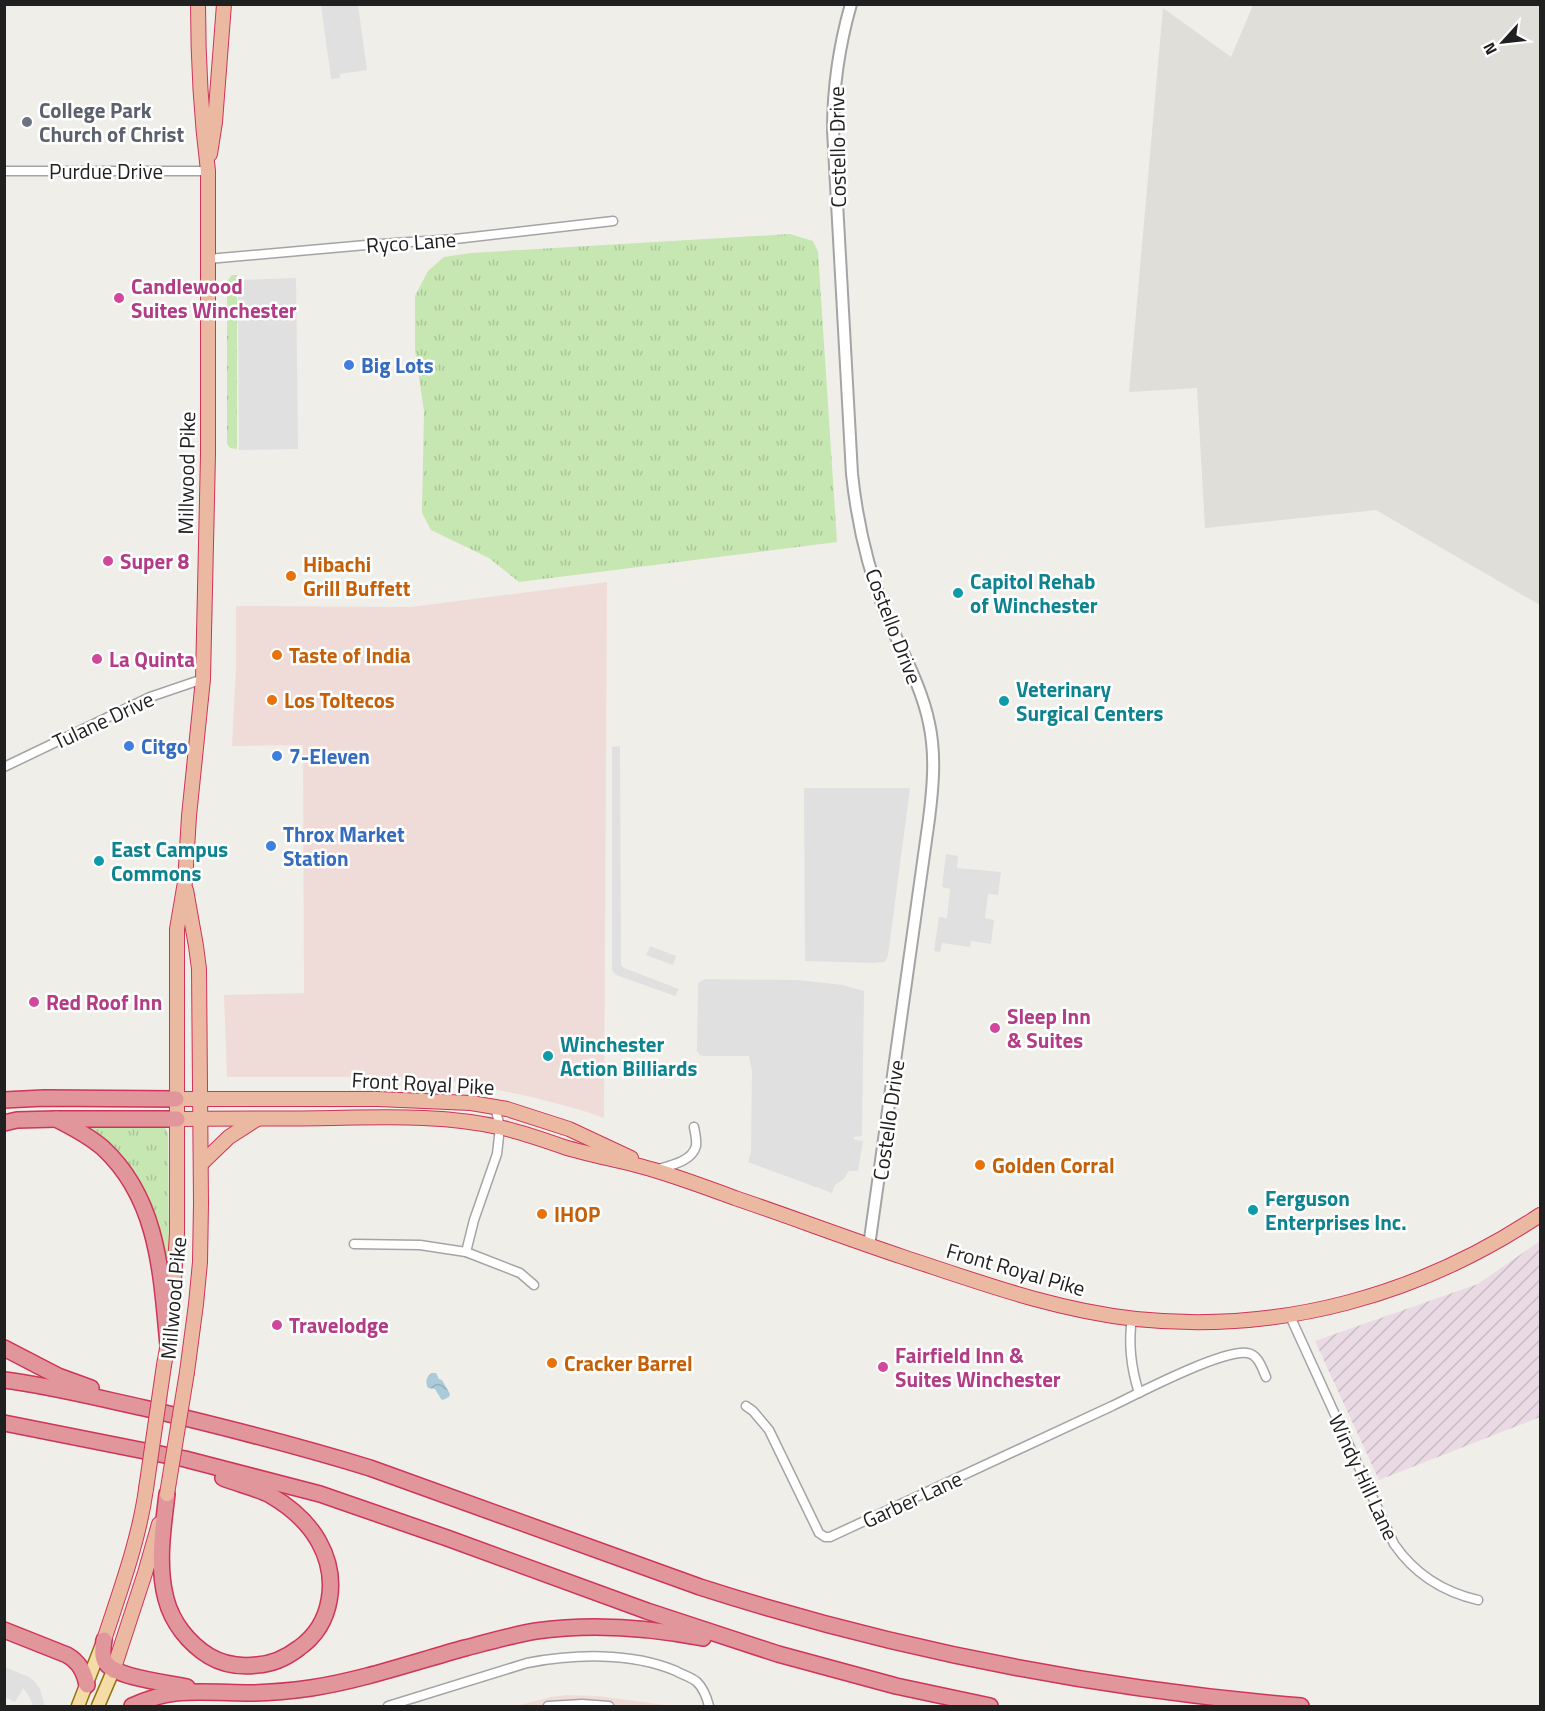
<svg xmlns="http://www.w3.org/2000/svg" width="1545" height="1711" font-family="'Titillium Web',sans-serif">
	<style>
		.commercial { fill: #efdcd8 }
		.industrial { fill: url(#industrial-furrows) }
		.airport { fill: #dfded9 }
		.grass { fill: url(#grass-tufts) }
		.parking { fill: #e0e0e0 }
		.water { fill: url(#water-waves) }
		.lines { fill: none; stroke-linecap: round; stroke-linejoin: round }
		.minor-casing { stroke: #a4a4a4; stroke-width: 11 }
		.tertiary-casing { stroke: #a4a4a4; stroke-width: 14 }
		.primary-casing { stroke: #92730b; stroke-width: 15 }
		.trunk-casing { stroke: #cf3459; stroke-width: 16 }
		.motorway-casing { stroke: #cf3459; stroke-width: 18 }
		.minor { stroke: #fff; stroke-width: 8 }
		.tertiary { stroke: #fff; stroke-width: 10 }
		.primary { stroke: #f5dca7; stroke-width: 12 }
		.trunk { stroke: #ebb9a2; stroke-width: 14 }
		.motorway { stroke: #e1969c; stroke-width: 15 }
		.trunk-bridge-casing { stroke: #cf3459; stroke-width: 16; stroke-linecap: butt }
		.trunk-bridge { stroke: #ebb9a2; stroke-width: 14 }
		.worship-dot { fill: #6b7280; stroke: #fff; stroke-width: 2 }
		.hotel-dot { fill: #d1479c; stroke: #fff; stroke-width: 2 }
		.shop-dot { fill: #3f7fe0; stroke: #fff; stroke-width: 2 }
		.food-dot { fill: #e8710a; stroke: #fff; stroke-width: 2 }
		.culture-dot { fill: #0f9aa8; stroke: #fff; stroke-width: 2 }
		.labels { text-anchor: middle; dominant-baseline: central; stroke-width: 5; stroke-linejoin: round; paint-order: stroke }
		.worship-label { font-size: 21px; font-weight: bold; fill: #5b616d; stroke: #fff; text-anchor: start }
		.street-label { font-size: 21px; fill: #202020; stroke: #fff }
		.hotel-label { font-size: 21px; font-weight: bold; fill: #b23c85; stroke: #fff; text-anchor: start }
		.shop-label { font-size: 21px; font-weight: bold; fill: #366cbe; stroke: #fff; text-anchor: start }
		.food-label { font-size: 21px; font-weight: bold; fill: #c56008; stroke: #fff; text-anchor: start }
		.culture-label { font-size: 21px; font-weight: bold; fill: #0d838f; stroke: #fff; text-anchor: start }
	</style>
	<defs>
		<pattern id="industrial-furrows" width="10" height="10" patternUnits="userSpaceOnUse" patternTransform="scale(1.5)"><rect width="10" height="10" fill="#e9dae4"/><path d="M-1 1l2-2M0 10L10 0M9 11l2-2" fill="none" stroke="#c8bbc3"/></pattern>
		<pattern id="grass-tufts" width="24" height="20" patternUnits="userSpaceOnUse" patternTransform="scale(1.5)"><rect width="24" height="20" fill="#c6e6b2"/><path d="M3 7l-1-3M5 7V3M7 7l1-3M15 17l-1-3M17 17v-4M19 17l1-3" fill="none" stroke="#aac599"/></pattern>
		<pattern id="water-waves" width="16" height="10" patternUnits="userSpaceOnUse" patternTransform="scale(1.5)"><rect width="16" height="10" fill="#accbda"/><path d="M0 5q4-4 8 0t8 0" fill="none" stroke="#94aebb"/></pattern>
	</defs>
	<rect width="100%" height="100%" fill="#f0eee8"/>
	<g class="commercial">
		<polygon points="607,582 604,1118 581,1110 532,1097 470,1084 417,1078 382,1077 227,1077 224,995 304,993 303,745 232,746 236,668 236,606 411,607"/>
		<polygon points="566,1695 598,1696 672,1706 516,1706 551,1697"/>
	</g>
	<polygon class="industrial" points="1540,1241 1540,1417 1379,1480 1315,1341 1478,1284"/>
	<polygon class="airport" points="1253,5 1540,5 1540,605 1376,510 1205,528 1197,388 1129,392 1163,8 1231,57"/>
	<g class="grass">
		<polygon points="790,234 813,241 818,252 837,542 519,582 489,558 431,530 422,513 424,411 415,350 415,296 428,271 444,257 471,253"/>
		<polygon points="232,275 237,275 237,449 230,448 227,444 227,286 228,280"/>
		<path d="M163 1124 168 1133 169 1274 166 1276C162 1216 134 1156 82 1125Z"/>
	</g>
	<g class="parking">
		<polygon points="321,5 358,5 367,70 340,74 340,78 331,79"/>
		<polygon points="296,278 298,449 239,450 238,280"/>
		<polygon points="620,746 621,965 624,968 679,989 675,996 616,975 612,970 612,747"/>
		<polygon points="804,788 910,788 888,955 886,960 884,962 873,963 805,961"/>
		<polygon points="946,854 958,856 957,868 1001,872 998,895 988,894 985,918 994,920 991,944 971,941 970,947 942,943 940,952 934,951 939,917 947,918 950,889 942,887"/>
		<polygon points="650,946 676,956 673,965 646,955"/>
		<polygon points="705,979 798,980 843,985 864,991 862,1136 853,1137 855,1140 863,1141 858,1171 849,1171 844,1179 835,1185 832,1193 748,1162 751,1152 752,1071 749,1056 703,1056 700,1055 697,1051 698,983"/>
		<polygon points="5,1667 29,1677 35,1682 40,1689 45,1706 33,1706 29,1696 23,1688 15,1702 5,1697"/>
	</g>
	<path class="water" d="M432 1373H436L439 1379 442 1380 450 1394 449 1397 443 1400 441 1399 435 1389 428 1388C425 1382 426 1376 432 1373Z"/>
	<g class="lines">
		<defs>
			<g id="minor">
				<polyline points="4,171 208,171"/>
				<polyline points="208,259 366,245 455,239 613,221"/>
				<polyline points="4,767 150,697 203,679"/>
				<path d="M655 1170C668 1166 692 1162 696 1146 697 1140 695 1133 694 1127"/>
				<polyline points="354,1244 420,1245 466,1252 520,1273 534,1285"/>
				<polyline points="466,1252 474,1220 497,1154 500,1127 495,1107"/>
				<path d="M1290 1316 1394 1544C1414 1573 1443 1592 1478 1600"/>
				<path d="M1132 1318C1128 1344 1131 1368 1139 1393"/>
				<path d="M746 1406 753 1411 769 1430 819 1533 825 1537H830C924 1493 1018 1449 1112 1406 1139 1393 1221 1350 1247 1353 1258 1354 1262 1368 1266 1377"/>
				<path d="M388 1706 527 1663C574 1654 631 1652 676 1671 683 1675 691 1677 697 1682 704 1689 707 1698 709 1706"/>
				<polyline points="548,1706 582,1704 609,1706"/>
			</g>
			<path id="tertiary" d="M851 4C839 46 833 87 833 130L852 474C857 521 868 569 885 612 900 649 921 684 929 723 936 755 933 787 929 819L869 1246"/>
			<g id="primary">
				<polyline points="78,1706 101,1647"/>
				<polyline points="98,1706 113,1671"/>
			</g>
			<g id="trunk">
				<polyline points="210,154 215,122 224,4"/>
				<polyline points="186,890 196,946 199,969 201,1203 200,1262 196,1304 187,1372"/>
				<polyline points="176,1099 378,1099 471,1103 507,1109 569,1129 631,1158"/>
				<path d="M177 1119C229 1118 281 1119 333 1118 389 1117 448 1115 503 1128 524 1133 544 1140 564 1147 594 1156 624 1161 654 1170 681 1178 708 1188 735 1198 791 1217 846 1238 903 1257 979 1282 1054 1310 1136 1319 1281 1334 1420 1295 1540 1215"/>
				<polyline points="201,1164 229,1137 257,1119"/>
				<path d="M164 1365 171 1327 177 1233V929L185 882 189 816 203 679 208 454V171C201 115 198 60 198 4"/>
				<path d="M104 1640C120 1591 139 1540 146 1489"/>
				<polyline points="113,1671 145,1573 159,1524"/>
			</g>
			<g id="motorway">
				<polyline points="4,1100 44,1098 176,1099"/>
				<path d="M56 1119C72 1127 89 1136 103 1148 159 1200 161 1274 168 1345"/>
				<polyline points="4,1123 17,1120 56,1119 177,1119"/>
				<polyline points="4,1348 58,1376 91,1388"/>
				<path d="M4 1380C52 1386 98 1398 144 1408 220 1426 295 1445 370 1468L700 1587C896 1650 1096 1689 1301 1706"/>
				<polyline points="4,1423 185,1459 320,1494 447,1538 647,1611 778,1654 896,1686 990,1706"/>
				<path d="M167 1494C163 1528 157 1565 166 1599 172 1622 188 1643 209 1656 224 1665 240 1667 257 1665 273 1664 286 1658 299 1648 333 1624 339 1578 319 1542 308 1522 289 1506 270 1495 256 1488 238 1484 223 1478"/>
				<path d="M4 1630 67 1655C79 1662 84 1671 87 1685"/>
				<path d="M104 1640C103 1647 101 1657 106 1663 116 1678 169 1683 187 1687"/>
				<path d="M132 1706C175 1686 202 1693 247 1693 269 1693 290 1691 311 1688 363 1680 414 1662 465 1648 488 1642 512 1635 536 1631 592 1623 647 1627 703 1638"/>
			</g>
		</defs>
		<use href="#minor" class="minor-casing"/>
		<use href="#tertiary" class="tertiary-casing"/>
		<use href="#primary" class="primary-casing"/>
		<use href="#trunk" class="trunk-casing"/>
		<use href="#motorway" class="motorway-casing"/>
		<use href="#minor" class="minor"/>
		<use href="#tertiary" class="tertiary"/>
		<use href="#primary" class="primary"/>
		<use href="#trunk" class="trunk"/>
		<use href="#motorway" class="motorway"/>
		<defs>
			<g id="trunk-bridge">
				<polyline points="146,1489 164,1365"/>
				<polyline points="167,1494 187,1372"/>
			</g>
		</defs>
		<use href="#trunk-bridge" class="trunk-bridge-casing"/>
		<use href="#trunk-bridge" class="trunk-bridge"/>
	</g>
	<circle class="worship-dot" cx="27" cy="122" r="6"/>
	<g class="hotel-dot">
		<circle cx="119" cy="298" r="6"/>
		<circle cx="108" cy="561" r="6"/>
		<circle cx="97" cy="659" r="6"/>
		<circle cx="34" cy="1002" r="6"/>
		<circle cx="995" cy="1028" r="6"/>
		<circle cx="277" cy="1325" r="6"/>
		<circle cx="883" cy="1367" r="6"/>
	</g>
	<g class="shop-dot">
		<circle cx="349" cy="365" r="6"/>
		<circle cx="129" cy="746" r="6"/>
		<circle cx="277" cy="756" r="6"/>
		<circle cx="271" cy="846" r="6"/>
	</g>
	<g class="food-dot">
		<circle cx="291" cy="576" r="6"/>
		<circle cx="277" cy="655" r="6"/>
		<circle cx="272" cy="700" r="6"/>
		<circle cx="980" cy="1165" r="6"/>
		<circle cx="542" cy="1214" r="6"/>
		<circle cx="552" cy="1363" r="6"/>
	</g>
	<g class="culture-dot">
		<circle cx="958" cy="593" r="6"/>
		<circle cx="1004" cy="701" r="6"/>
		<circle cx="99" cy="861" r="6"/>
		<circle cx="548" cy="1056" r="6"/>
		<circle cx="1253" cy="1210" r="6"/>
	</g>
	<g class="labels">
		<g class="worship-label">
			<text x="39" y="110">College Park<tspan x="39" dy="24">Church of Christ</tspan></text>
		</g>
		<g class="street-label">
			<text transform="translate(837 147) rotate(-91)">Costello Drive</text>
			<text x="106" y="171">Purdue Drive</text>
			<text transform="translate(411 242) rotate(-4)">Ryco Lane</text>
			<text transform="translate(186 473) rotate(-89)">Millwood Pike</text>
			<text transform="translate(894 626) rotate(69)">Costello Drive</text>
			<text transform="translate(103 720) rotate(-25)">Tulane Drive</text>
			<text transform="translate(423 1083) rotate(3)">Front Royal Pike</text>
			<text transform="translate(888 1120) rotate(-82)">Costello Drive</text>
			<text transform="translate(1016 1269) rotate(16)">Front Royal Pike</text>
			<text transform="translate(173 1298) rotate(-85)">Millwood Pike</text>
			<text transform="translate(1364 1477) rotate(65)">Windy Hill Lane</text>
			<text transform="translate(912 1499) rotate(-25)">Garber Lane</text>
		</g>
		<g class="hotel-label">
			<text x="131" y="286">Candlewood<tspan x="131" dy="24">Suites Winchester</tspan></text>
			<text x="120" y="561">Super 8</text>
			<text x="109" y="659">La Quinta</text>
			<text x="46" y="1002">Red Roof Inn</text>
			<text x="1007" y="1016">Sleep Inn<tspan x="1007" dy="24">&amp; Suites</tspan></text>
			<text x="289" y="1325">Travelodge</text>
			<text x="895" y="1355">Fairfield Inn &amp;<tspan x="895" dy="24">Suites Winchester</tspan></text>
		</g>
		<g class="shop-label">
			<text x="361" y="365">Big Lots</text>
			<text x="141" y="746">Citgo</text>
			<text x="289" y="756">7-Eleven</text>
			<text x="283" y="834">Throx Market<tspan x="283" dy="24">Station</tspan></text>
		</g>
		<g class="food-label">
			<text x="303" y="564">Hibachi<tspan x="303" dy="24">Grill Buffett</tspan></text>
			<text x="289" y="655">Taste of India</text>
			<text x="284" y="700">Los Toltecos</text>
			<text x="992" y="1165">Golden Corral</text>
			<text x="554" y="1214">IHOP</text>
			<text x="564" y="1363">Cracker Barrel</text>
		</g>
		<g class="culture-label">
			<text x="970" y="581">Capitol Rehab<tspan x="970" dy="24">of Winchester</tspan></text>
			<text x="1016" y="689">Veterinary<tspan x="1016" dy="24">Surgical Centers</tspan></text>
			<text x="111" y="849">East Campus<tspan x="111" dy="24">Commons</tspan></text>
			<text x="560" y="1044">Winchester<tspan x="560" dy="24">Action Billiards</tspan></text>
			<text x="1265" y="1198">Ferguson<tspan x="1265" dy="24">Enterprises Inc.</tspan></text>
		</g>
	</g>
	<rect width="1545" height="1711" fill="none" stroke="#202020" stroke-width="12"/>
	<g transform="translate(1503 42) rotate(243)" stroke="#ffffff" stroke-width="4.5" paint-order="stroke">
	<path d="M0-4.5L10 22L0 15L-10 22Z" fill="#202020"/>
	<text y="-9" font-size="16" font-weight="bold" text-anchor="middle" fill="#202020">N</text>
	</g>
</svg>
